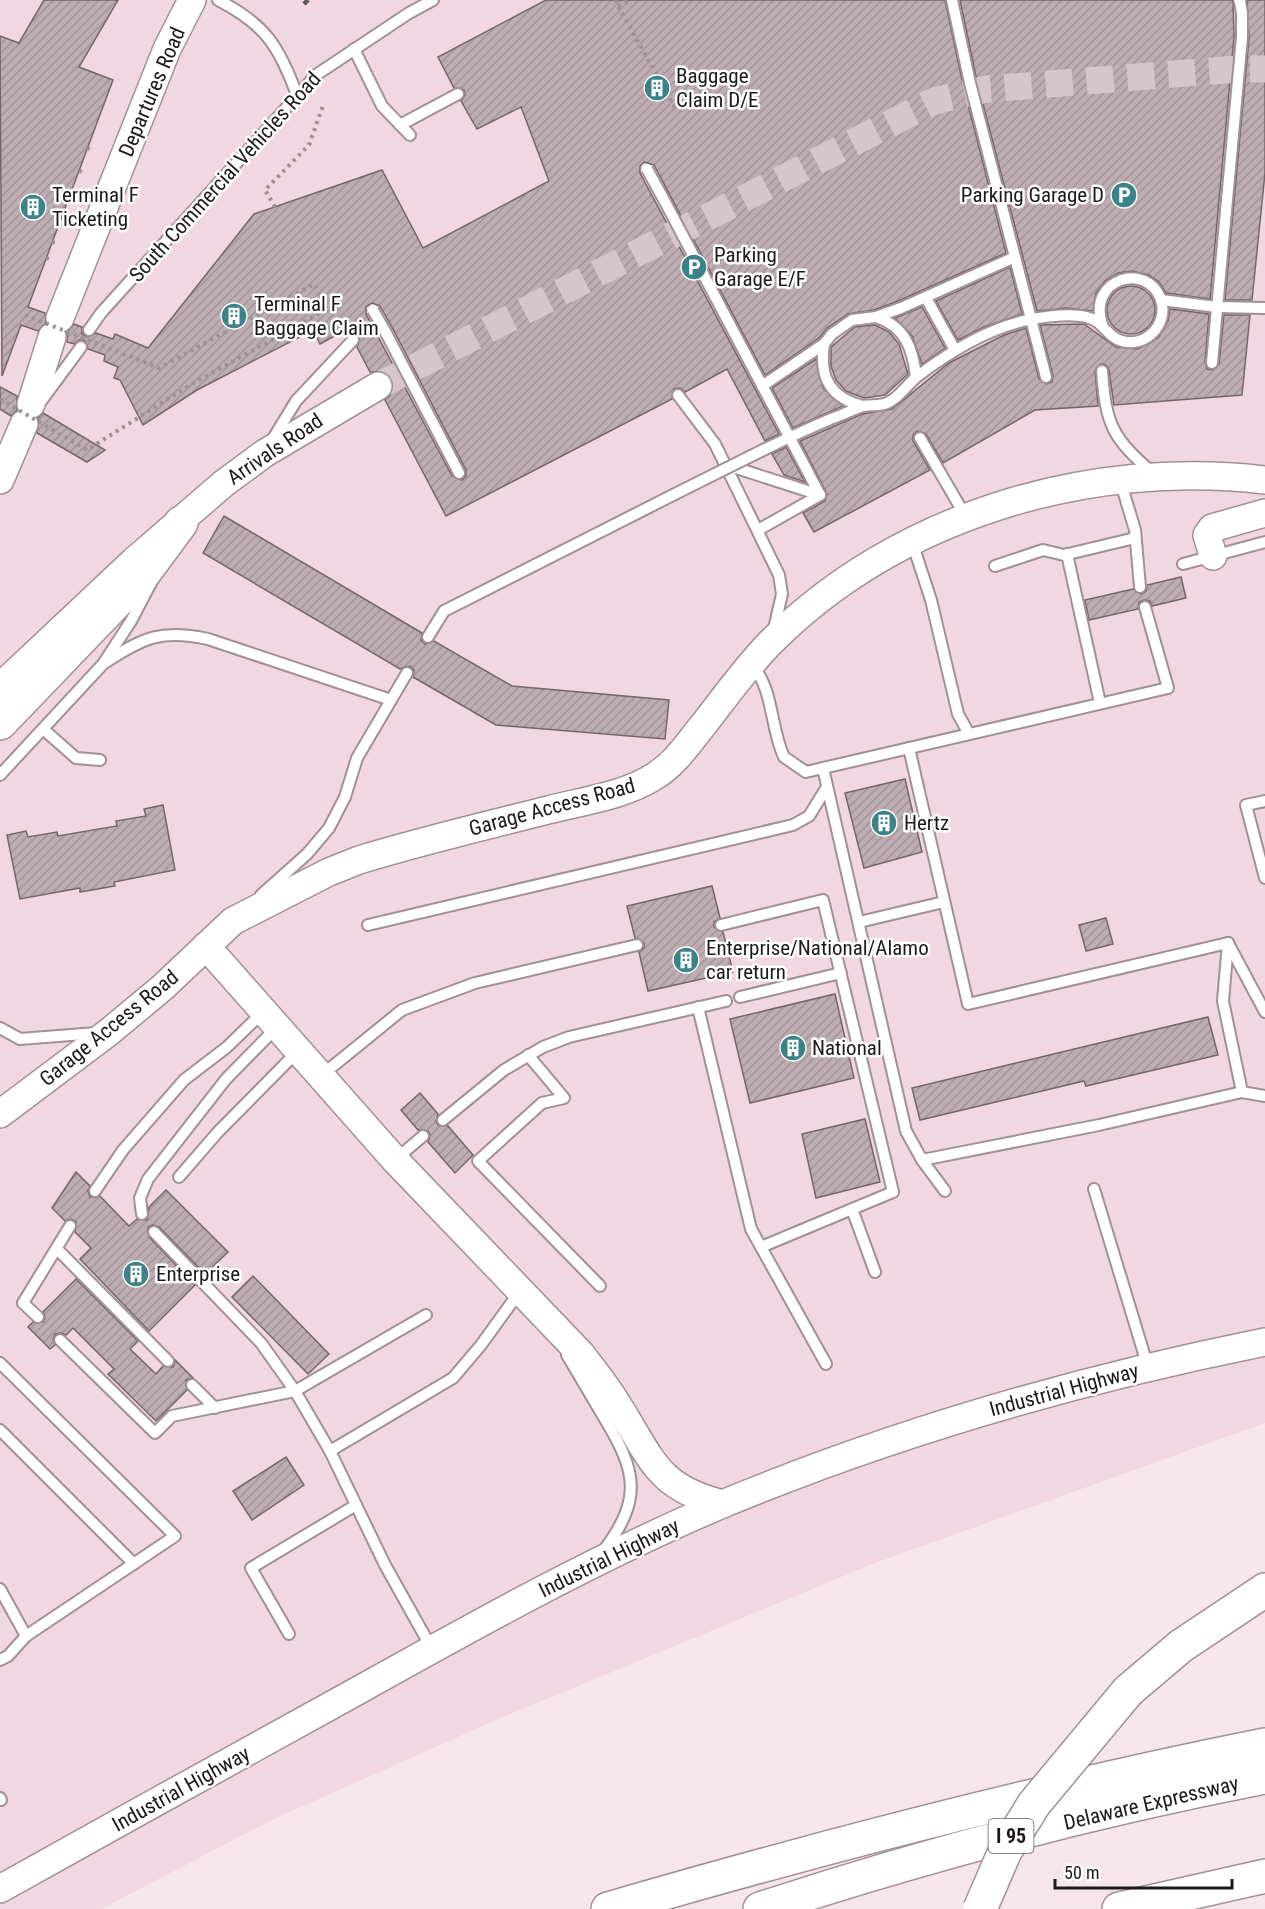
<svg xmlns="http://www.w3.org/2000/svg" width="1265" height="1909" font-family="'Roboto Condensed',sans-serif">
	<style>
		.built { fill: #f1d7e1 }
		.building { fill: url(#building-hatch); stroke: #74666b; stroke-width: 1.5; fill-rule: evenodd }
		.lines { fill: none; stroke-linecap: round; stroke-linejoin: round }
		.tertiary-tunnel { stroke: #d6c6cc; stroke-width: 27; stroke-dasharray: 27 14; stroke-linecap: butt }
		.service-casing { stroke: #a19197; stroke-width: 14 }
		.tertiary-casing { stroke: #a19197; stroke-width: 30 }
		.motorway-casing { stroke: #a19197; stroke-width: 36 }
		.path { stroke: #9d9196; stroke-width: 4; stroke-dasharray: 3 4.5; stroke-linecap: butt }
		.service { stroke: #fff; stroke-width: 10 }
		.tertiary { stroke: #fff; stroke-width: 27 }
		.motorway { stroke: #fff; stroke-width: 33 }
		.rail { stroke: #5e5559; stroke-width: 4.5; stroke-dasharray: 12 6; stroke-linecap: butt }
		.service-bridge-casing { stroke: #a19197; stroke-width: 14; stroke-linecap: butt }
		.motorway-bridge-casing { stroke: #a19197; stroke-width: 36; stroke-linecap: butt }
		.path-bridge { stroke: #9d9196; stroke-width: 4; stroke-dasharray: 3 4.5; stroke-linecap: butt }
		.service-bridge { stroke: #fff; stroke-width: 10 }
		.motorway-bridge { stroke: #fff; stroke-width: 33 }
		.labels { text-anchor: middle; dominant-baseline: central; stroke-width: 5; stroke-linejoin: round; paint-order: stroke }
		.shield { fill: #fff; stroke: #615d5f; stroke-width: 1.5 }
		.shield-label { font-size: 20px; font-weight: bold; fill: #1d181a }
		.poi-label { font-size: 21px; fill: #1d181a; stroke: #fff; text-anchor: start }
		.street-label { font-size: 21px; fill: #1d181a; stroke: #fff }
	</style>
	<defs>
		<pattern id="building-hatch" width="6" height="6" patternUnits="userSpaceOnUse" patternTransform="scale(1.5)"><rect width="6" height="6" fill="#bdadb3"/><path d="M-1 1l2-2M0 6l6-6M5 7l2-2" fill="none" stroke="#a29499"/></pattern>
	</defs>
	<rect width="100%" height="100%" fill="#f7e5ec"/>
	<polygon class="built" points="0,0 1265,0 1265,1423 875,1563 496,1720 274,1819 101,1909 0,1909"/>
	<g class="building">
		<polygon points="44,0 118,0 79,67 113,80 28,307 45,313 46,323 38,331 21,325 2,376 0,36 19,43"/>
		<path d="M546 0H945L963 85 1006 253 898 301 874 310 848 314 827 328 819 338 765 375 654 165 644 162 640 166V173L779 434 765 441 727 369 685 392 680 388 674 389 672 399 446 516 385 400 392 393V379L385 372H370L357 347 360 337 355 333H350L347 329 320 344 313 330 197 390 143 425 120 380 114 378 118 367 104 361 105 355 88 349 85 341 79 340 74 344 67 342V332L74 324 82 327V334L88 337 96 333 113 339 115 334 148 348 254 214 382 170 423 248 549 181 521 107 477 129 461 101 465 95 464 90 454 88 438 57ZM372 303 380 306 393 329 466 470V476L462 480 452 476 366 314V307Z"/>
		<polygon points="960,0 1233,0 1234,37 1210,299 1166,293 1159,282 1149,275 1132,271 1118,273 1105,281 1096,293 1093,311 1066,308 1037,311 977,81"/>
		<polygon points="1247,0 1265,0 1265,173 1252,300 1225,300 1249,38"/>
		<polygon points="1010,267 1022,314 984,327 958,340 936,301"/>
		<circle cx="1131" cy="310" r="24"/>
		<polygon points="922,307 945,348 922,364 912,336 895,318"/>
		<polygon points="1170,309 1209,314 1205,362 1207,369 1212,370 1219,364 1224,315 1250,315 1242,395 1114,405 1109,370 1106,365 1101,364 1095,371 1098,406 1035,410 943,463 926,434 917,431 913,435 913,441 930,470 814,532 803,513 825,501 827,494 800,441 862,414 892,409 949,363 1004,335 1026,328 1039,379 1047,384 1052,382 1053,376 1040,325 1084,324 1116,347 1138,349 1158,338 1168,321"/>
		<polygon points="875,325 889,332 899,344 908,374 885,395 864,398 846,391 836,380 831,366 831,347 855,327"/>
		<polygon points="816,359 823,388 843,406 793,428 772,388"/>
		<polygon points="0,387 17,396 17,410 11,416 0,409"/>
		<polygon points="43,413 105,450 87,462 37,433 38,418"/>
		<polygon points="786,447 805,482 784,475 772,454"/>
		<polygon points="224,516 422,633 421,640 425,644 434,641 512,686 669,700 665,739 496,725 413,677 414,670 410,666 400,669 203,553"/>
		<polygon points="1181,577 1186,598 1152,606 1150,601 1144,600 1139,602 1138,609 1089,620 1085,600 1133,589 1141,594 1146,591 1147,585"/>
		<polygon points="905,779 922,852 864,868 845,793"/>
		<polygon points="163,805 175,870 114,882 115,886 80,892 80,888 20,899 7,835 26,831 28,837 57,832 58,836 117,826 116,821 146,816 144,809"/>
		<polygon points="712,886 720,918 714,922 714,927 723,932 733,972 648,991 639,952 644,948 644,943 635,938 627,906"/>
		<polygon points="1106,918 1113,944 1086,951 1079,925"/>
		<polygon points="835,994 854,1078 750,1103 730,1019"/>
		<polygon points="1208,1017 1218,1055 1086,1086 1084,1081 920,1120 912,1088"/>
		<polygon points="420,1093 438,1114 436,1121 438,1125 448,1126 473,1155 455,1173 428,1142 430,1135 428,1131 418,1130 401,1110"/>
		<polygon points="865,1119 880,1182 816,1198 802,1134"/>
		<polygon points="76,1172 90,1186 88,1191 90,1197 100,1196 129,1226 137,1219 147,1220 149,1207 166,1190 228,1252 205,1274 159,1227 153,1225 148,1227 149,1237 195,1285 149,1331 80,1259 91,1248 75,1232 76,1222 71,1219 65,1221 52,1208"/>
		<polygon points="253,1276 329,1354 308,1374 232,1297"/>
		<polygon points="76,1279 138,1341 130,1349 156,1374 163,1366 173,1367 175,1360 193,1378 186,1380 187,1390 156,1421 108,1374 114,1369 73,1328 66,1335 61,1333 55,1334 53,1339 55,1345 50,1349 28,1327 33,1322 43,1322 45,1318 43,1312"/>
		<polygon points="286,1457 304,1485 252,1520 233,1491"/>
	</g>
	<g class="lines">
		<polyline class="tertiary-tunnel" points="378,386 934,101 987,89 1237,69 1265,69"/>
		<defs>
			<g id="service">
				<path d="M218 0C265 24 279 46 297 95"/>
				<polyline points="952,0 970,83 1046,377"/>
				<polyline points="354,49 382,106 410,135"/>
				<polyline points="400,125 458,94"/>
				<polyline points="664,200 820,495"/>
				<polyline points="926,298 955,350"/>
				<polyline points="1161,300 1217,307 1265,308"/>
				<path d="M876 317C905 326 913 349 916 377"/>
				<polyline points="89,330 101,313 316,75 409,13 433,0"/>
				<polyline points="386,333 459,473"/>
				<path d="M824 344C819 377 830 398 863 406"/>
				<polyline points="1212,363 1242,37 1242,13"/>
				<path d="M1102 371C1106 425 1112 438 1154 474"/>
				<polyline points="762,386 824,344 832,334 852,320 876,317 901,308 1015,257"/>
				<polyline points="678,395 715,444 779,575 782,594 773,633"/>
				<polyline points="42,400 81,347"/>
				<polyline points="920,438 966,517"/>
				<polyline points="271,442 296,401 353,340"/>
				<path d="M743 460C773 445 802 431 833 418 843 415 853 409 863 406 872 404 881 407 889 402 901 396 908 383 919 375 952 350 991 327 1032 319 1049 316 1070 313 1086 317 1102 320 1105 334 1119 340 1144 350 1169 325 1161 300 1148 261 1087 278 1102 324"/>
				<polyline points="730,466 820,495"/>
				<polyline points="1120,480 1135,530 1140,587"/>
				<polyline points="758,530 820,495"/>
				<polyline points="912,542 931,600 958,714 969,734"/>
				<polyline points="1067,554 1100,703"/>
				<polyline points="1183,564 1265,542"/>
				<polyline points="995,566 1043,550 1064,555 1135,538"/>
				<polyline points="428,637 444,611 673,495"/>
				<path d="M106 662C144 637 162 629 208 639L391 700"/>
				<path d="M751 664C774 688 770 728 784 757L806 772 1168 688 1145 607"/>
				<polyline points="43,729 76,758 100,760"/>
				<polyline points="909,748 968,1004 1228,943"/>
				<polyline points="823,768 906,1131 922,1160 945,1191"/>
				<polyline points="0,775 103,664 131,621 151,583"/>
				<polyline points="1265,801 1246,805 1265,878"/>
				<polyline points="261,895 307,854 329,828 345,797 357,758 407,673"/>
				<polyline points="859,922 944,902"/>
				<polyline points="368,925 793,825 809,816 827,787"/>
				<polyline points="721,925 823,900 893,1192 761,1247"/>
				<polyline points="1228,943 1223,1001 1242,1092"/>
				<polyline points="1228,943 1265,1012"/>
				<polyline points="740,997 841,973"/>
				<polyline points="698,1007 751,1229 826,1364"/>
				<polyline points="0,1028 20,1039 96,1033"/>
				<polyline points="528,1055 564,1098 542,1103 478,1161 600,1286"/>
				<polyline points="322,1075 402,1010 475,983 637,945"/>
				<polyline points="443,1120 504,1070 543,1047 569,1037 726,1001"/>
				<polyline points="396,1159 423,1136"/>
				<polyline points="922,1160 1099,1125 1242,1092 1265,1096"/>
				<polyline points="179,1177 218,1132 298,1051"/>
				<polyline points="1094,1189 1148,1367"/>
				<polyline points="95,1191 123,1150 184,1080 227,1047 264,1011"/>
				<polyline points="852,1209 875,1272"/>
				<polyline points="142,1214 140,1198 148,1179 226,1079 277,1027"/>
				<polyline points="154,1232 261,1343 295,1391 330,1451 385,1565 432,1649"/>
				<polyline points="57,1249 168,1361"/>
				<polyline points="38,1317 23,1303 70,1226"/>
				<polyline points="60,1340 155,1433 172,1416 295,1391 426,1315"/>
				<path d="M567 1355C580 1376 592 1398 605 1419 636 1471 643 1498 604 1550"/>
				<polyline points="0,1363 175,1536 26,1636 8,1656 0,1660"/>
				<polyline points="192,1385 215,1408"/>
				<polyline points="0,1430 134,1564"/>
				<polyline points="330,1451 453,1378 481,1345 520,1291"/>
				<polyline points="0,1589 26,1636"/>
				<polyline points="289,1634 251,1568 356,1505"/>
				<polyline points="0,1798 1,1800"/>
			</g>
			<g id="tertiary">
				<polyline points="60,318 167,49 192,0"/>
				<polyline points="31,404 52,337"/>
				<polyline points="0,480 24,424"/>
				<polyline points="1213,556 1207,535 1212,528 1265,513"/>
				<polyline points="0,687 134,561 223,484 265,453 378,386"/>
				<path d="M206 946 395 1160 581 1354C594 1371 608 1388 619 1407 652 1459 657 1488 723 1504"/>
				<path d="M0 1114 109 1032 163 987 233 921 329 872 359 860C421 841 485 826 548 810 583 801 624 796 655 776 676 763 689 742 704 724 725 697 745 669 769 644 896 516 1088 459 1265 480"/>
				<path d="M0 1889C119 1822 240 1756 359 1690 479 1623 599 1556 725 1503 899 1431 1081 1379 1265 1342"/>
			</g>
			<g id="motorway">
				<polyline points="0,723 144,573 181,523"/>
				<polyline points="1128,1691 1181,1646 1265,1590"/>
				<path d="M608 1909C825 1846 1044 1789 1265 1745"/>
				<path d="M760 1909C925 1855 1094 1810 1265 1777"/>
				<polyline points="1119,1909 1265,1876"/>
			</g>
		</defs>
		<use href="#service" class="service-casing"/>
		<use href="#tertiary" class="tertiary-casing"/>
		<use href="#motorway" class="motorway-casing"/>
		<g class="path">
			<polyline points="615,0 676,110"/>
			<polyline points="618,6 629,0"/>
			<polyline points="87,148 93,151"/>
			<polyline points="79,171 85,173"/>
			<polyline points="275,207 265,190 309,145 324,103"/>
			<polyline points="52,242 59,244"/>
			<polyline points="46,258 53,260"/>
		</g>
		<use href="#service" class="service"/>
		<use href="#tertiary" class="tertiary"/>
		<use href="#motorway" class="motorway"/>
		<polyline class="rail" points="304,4 308,0"/>
		<defs>
			<g id="service-bridge">
				<polyline points="1240,2 1242,13"/>
				<polyline points="647,169 664,200"/>
				<polyline points="373,310 386,333"/>
				<polyline points="673,495 743,460"/>
			</g>
			<polyline id="motorway-bridge" points="980,1909 1005,1851 1034,1804 1128,1691"/>
		</defs>
		<use href="#service-bridge" class="service-bridge-casing"/>
		<use href="#motorway-bridge" class="motorway-bridge-casing"/>
		<g class="path-bridge">
			<polyline points="25,315 159,368 314,284 327,309 334,304"/>
			<polyline points="0,399 87,450 185,388 327,309"/>
		</g>
		<use href="#service-bridge" class="service-bridge"/>
		<use href="#motorway-bridge" class="motorway-bridge"/>
	</g>
	<defs>
		<symbol id="building-disc" viewBox="-11 -11 22 22"><circle r="9.5" fill="#3b8387" stroke="#fff"/><path d="M-4-6H4V6H1V3H-1V6H-4ZM-2.5-4.3h1.7v1.8h-1.7ZM.8-4.3h1.7v1.8H.8ZM-2.5-1h1.7V.8h-1.7ZM.8-1h1.7V.8H.8Z" fill="#fff"/></symbol>
		<symbol id="parking-disc" viewBox="-11 -11 22 22"><circle r="9.5" fill="#3b8387" stroke="#fff"/><path d="M-3.5-5.5H1a3.5 3.5 0 0 1 0 7H-1V5.5H-3.5ZM-1-3.4V-.6H.8a1.4 1.4 0 0 0 0-2.8Z" fill="#fff"/></symbol>
	</defs>
	<g fill-rule="evenodd">
		<use href="#building-disc" x="642" y="73" width="30" height="30"/>
		<use href="#parking-disc" x="1109" y="180" width="30" height="30"/>
		<use href="#building-disc" x="18" y="192" width="30" height="30"/>
		<use href="#parking-disc" x="679" y="252" width="30" height="30"/>
		<use href="#building-disc" x="219" y="301" width="30" height="30"/>
		<use href="#building-disc" x="869" y="808" width="30" height="30"/>
		<use href="#building-disc" x="671" y="945" width="30" height="30"/>
		<use href="#building-disc" x="778" y="1033" width="30" height="30"/>
		<use href="#building-disc" x="121" y="1259" width="30" height="30"/>
	</g>
	<g class="labels">
		<rect class="shield" x="988.5" y="1819" width="45" height="34" rx="4.5"/>
		<g class="shield-label">
			<text x="1011" y="1836">I 95</text>
		</g>
		<g class="poi-label">
			<text x="676" y="76">Baggage<tspan x="676" dy="24">Claim D/E</tspan></text>
			<text x="52" y="195">Terminal F<tspan x="52" dy="24">Ticketing</tspan></text>
			<text x="1104" y="195" text-anchor="end">Parking Garage D</text>
			<text x="714" y="255">Parking<tspan x="714" dy="24">Garage E/F</tspan></text>
			<text x="254" y="304">Terminal F<tspan x="254" dy="24">Baggage Claim</tspan></text>
			<text x="904" y="823">Hertz</text>
			<text x="706" y="948">Enterprise/National/Alamo<tspan x="706" dy="24">car return</tspan></text>
			<text x="812" y="1048">National</text>
			<text x="156" y="1274">Enterprise</text>
		</g>
		<g class="street-label">
			<text transform="translate(152 92) rotate(-67)">Departures Road</text>
			<text transform="translate(225 177) rotate(-48)">South Commercial Vehicles Road</text>
			<text transform="translate(275 449) rotate(-34)">Arrivals Road</text>
			<text transform="translate(552 807) rotate(-15)">Garage Access Road</text>
			<text transform="translate(109 1028) rotate(-39)">Garage Access Road</text>
			<text transform="translate(1064 1390) rotate(-15)">Industrial Highway</text>
			<text transform="translate(609 1558) rotate(-26)">Industrial Highway</text>
			<text transform="translate(181 1789) rotate(-29)">Industrial Highway</text>
			<text transform="translate(1151 1803) rotate(-13)">Delaware Expressway</text>
		</g>
	</g>
	<path d="M1055 1879v9h177v-9" fill="none" stroke="#1d181a" stroke-width="3"/>
	<text x="1064" y="1879" font-size="18" fill="#1d181a" stroke="#ffffff" stroke-width="4.5" paint-order="stroke">50 m</text>
</svg>
